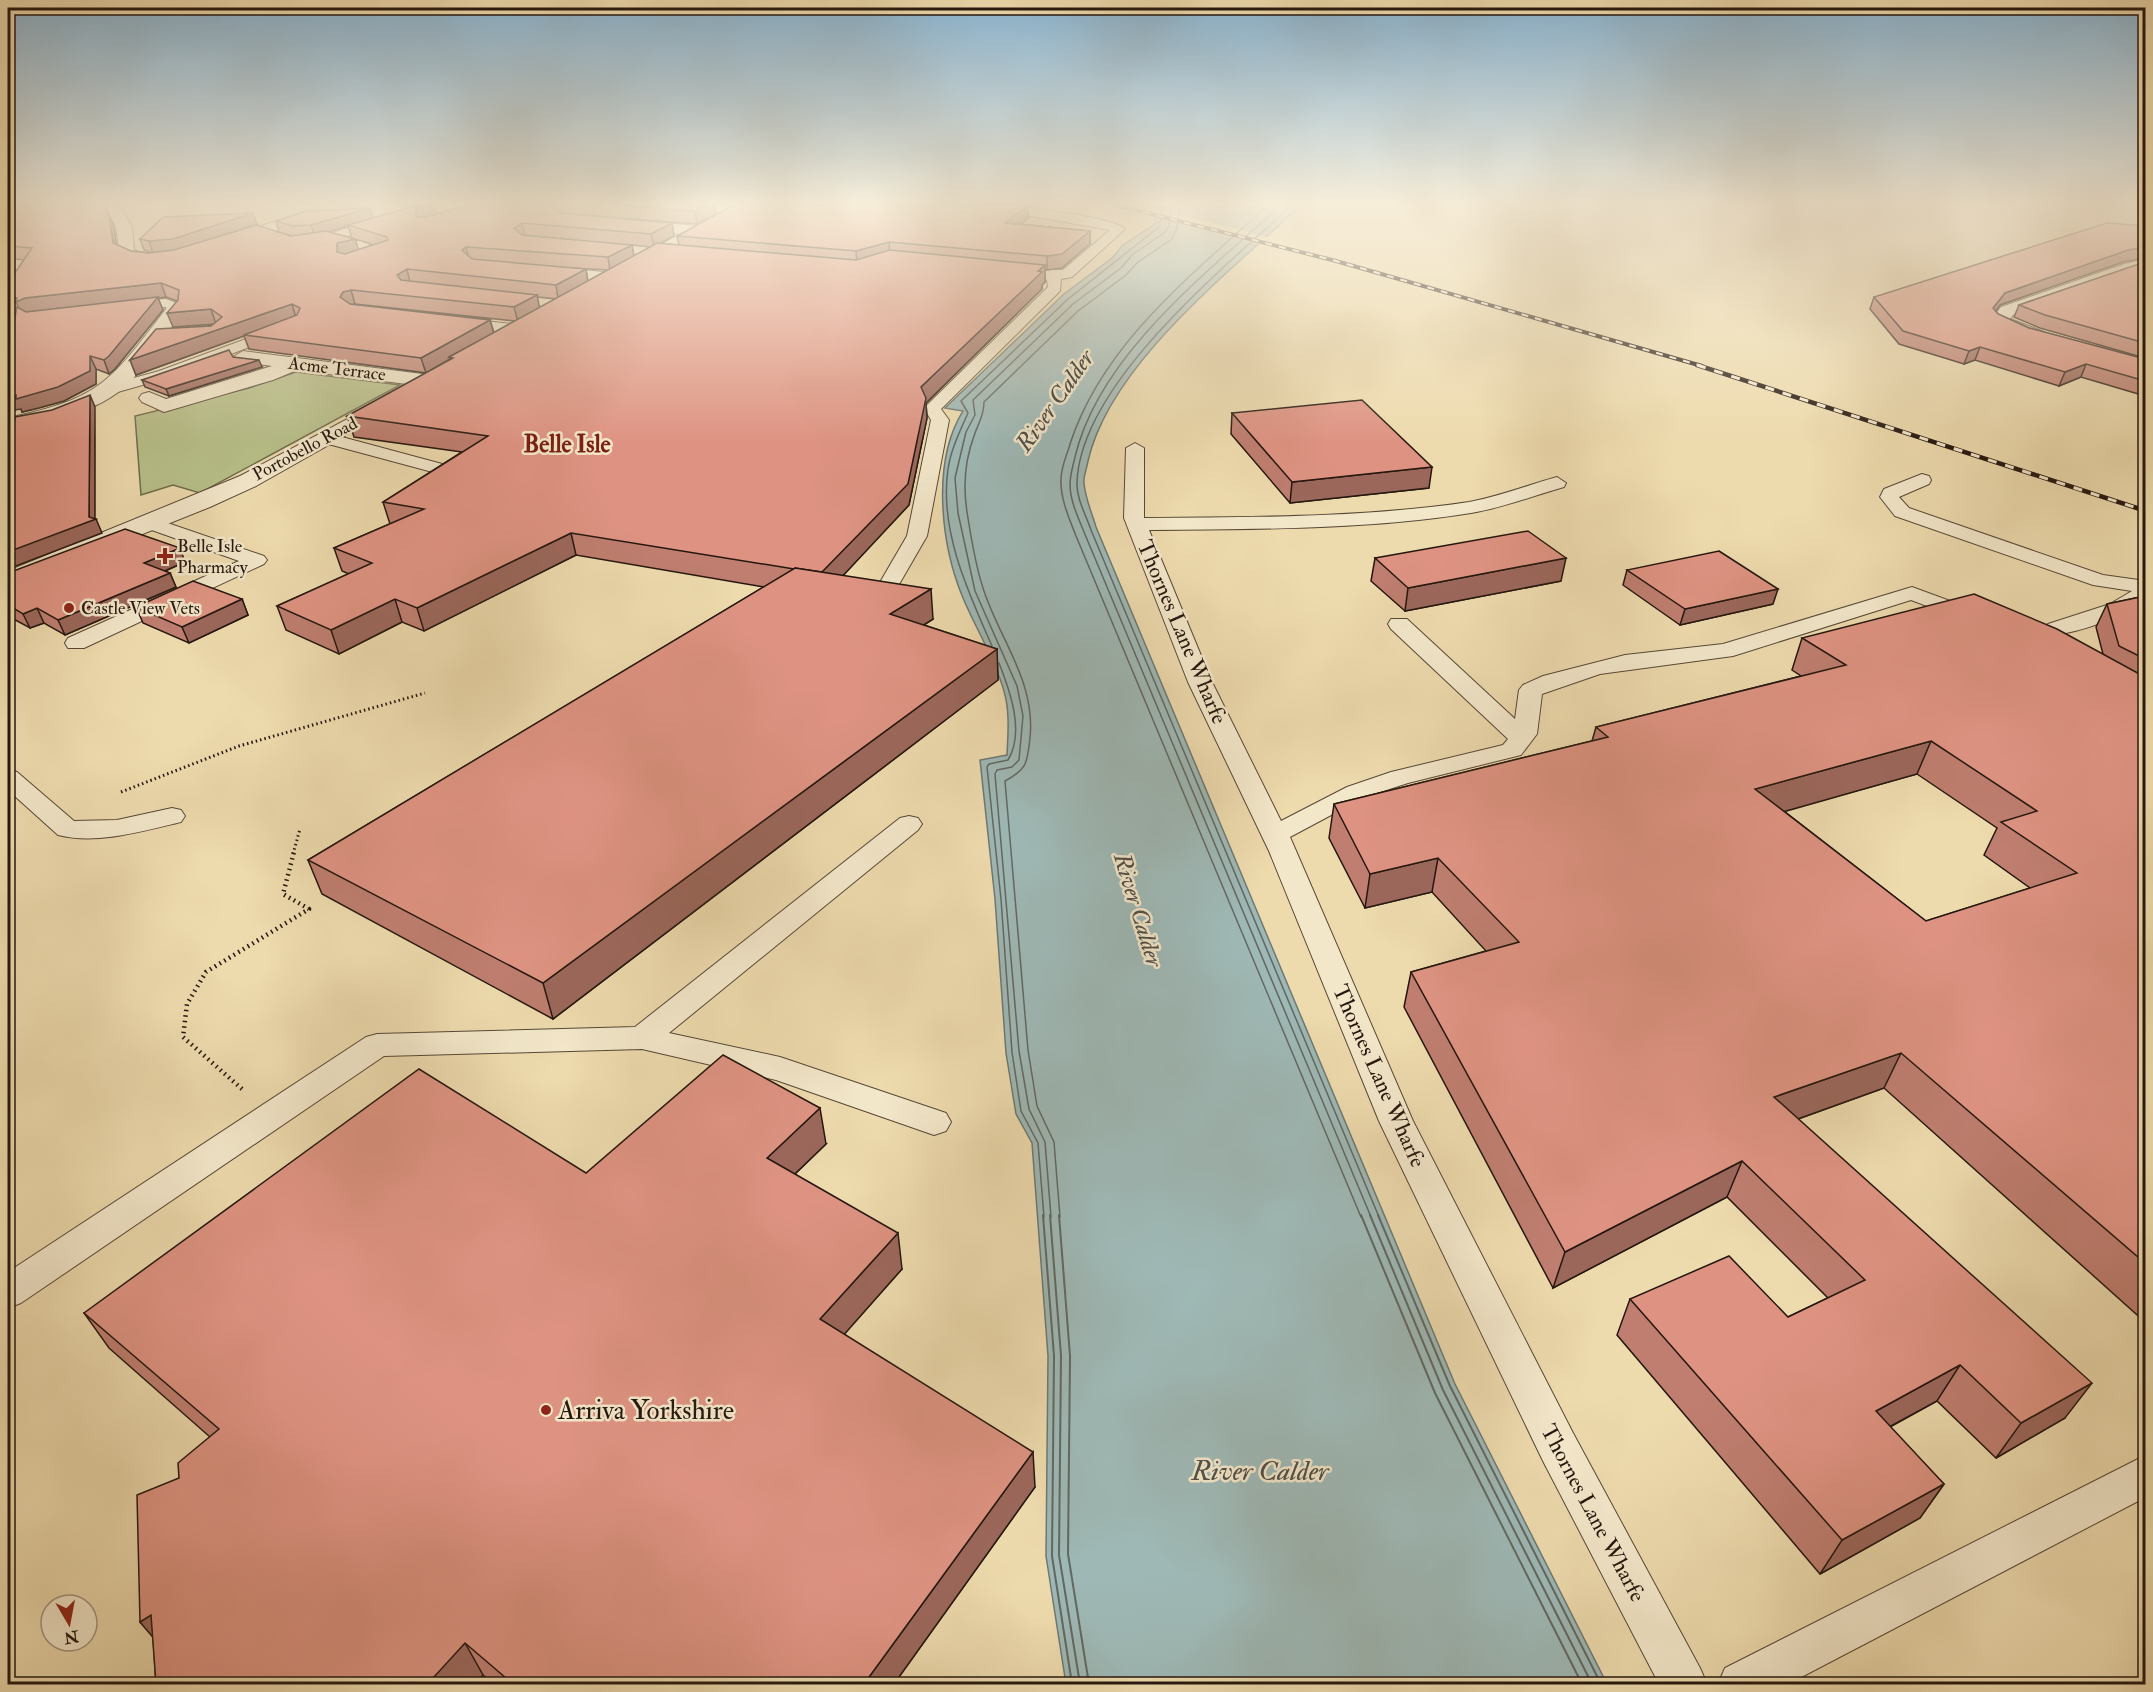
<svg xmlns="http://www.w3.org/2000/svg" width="2153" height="1692" font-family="'IM FELL Double Pica',serif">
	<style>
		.green { fill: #b8c08a; stroke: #6e6c4c; stroke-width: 1.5 }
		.water { fill: #9eb8b5; stroke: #6e7873; stroke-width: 1.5 }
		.pier { fill: #eddaad }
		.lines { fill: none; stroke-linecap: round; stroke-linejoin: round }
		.shore-far1 { stroke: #626862; stroke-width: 1.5 }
		.shore { stroke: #626862; stroke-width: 2 }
		.service-casing { stroke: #574836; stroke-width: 2 }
		.minor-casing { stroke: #574836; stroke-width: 2 }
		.path-far1 { stroke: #25170f; stroke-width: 3; stroke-dasharray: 1.5 3; stroke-linecap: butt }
		.path { stroke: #25170f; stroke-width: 4.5; stroke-dasharray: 1.5 4; stroke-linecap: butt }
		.service { fill: #f3e7ca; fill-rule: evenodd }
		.minor { fill: #f3e7ca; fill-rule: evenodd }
		.rail-far1-casing { stroke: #25170f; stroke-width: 4 }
		.rail-casing { stroke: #25170f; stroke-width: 4.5 }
		.rail-far1 { stroke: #f3e7ca; stroke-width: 2; stroke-dasharray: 7; stroke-linecap: butt }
		.rail { stroke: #f3e7ca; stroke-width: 3; stroke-dasharray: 9; stroke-linecap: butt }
		.wall { fill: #bf7e70; stroke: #25170f; stroke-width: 1.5; fill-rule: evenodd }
		.shaded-wall { fill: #9b675b; stroke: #25170f; stroke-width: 1.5 }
		.building { fill: #de9382; stroke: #25170f; stroke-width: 1.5; fill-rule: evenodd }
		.poi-dot { fill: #8f2418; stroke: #f3e7ca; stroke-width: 2 }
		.labels { text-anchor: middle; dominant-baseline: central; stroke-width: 5; stroke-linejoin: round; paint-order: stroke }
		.far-street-label { font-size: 18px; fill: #25170f; stroke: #f3e7ca }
		.far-poi-label { font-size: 18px; fill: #25170f; stroke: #f3e7ca; text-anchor: start }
		.street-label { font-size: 22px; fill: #25170f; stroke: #f3e7ca }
		.water-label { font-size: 24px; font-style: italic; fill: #4f4f49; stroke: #f3e7ca }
		.far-district-label { font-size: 24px; font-weight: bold; fill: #7a1f14; stroke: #f3e7ca }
		.near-poi-label { font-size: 27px; fill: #25170f; stroke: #f3e7ca; text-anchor: start }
		.near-water-label { font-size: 28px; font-style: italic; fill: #4f4f49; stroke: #f3e7ca }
	</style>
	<rect width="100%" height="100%" fill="#eddaad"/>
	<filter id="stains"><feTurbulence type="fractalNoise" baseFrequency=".00333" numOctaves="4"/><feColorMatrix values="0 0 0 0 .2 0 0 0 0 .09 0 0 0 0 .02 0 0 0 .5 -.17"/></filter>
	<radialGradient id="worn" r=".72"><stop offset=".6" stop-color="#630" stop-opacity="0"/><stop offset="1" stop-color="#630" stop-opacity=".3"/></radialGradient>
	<polygon class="green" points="296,372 400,385 200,493 173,485 141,495 135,416 249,388"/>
	<path class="water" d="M1158 205H1301C1230 272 1110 364 1088 461 1087 468 1083 477 1084 483 1085 498 1092 513 1096 527L1455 1384 1607 1684H1066L1046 1556 1048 1356 1032 1143 1016 1114 1006 1053 995 899 980 760 1007 755C1008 733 1010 712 1004 691 995 659 976 629 963 598 941 545 931 462 963 411L945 408 1064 294 1112 258 1123 245 1156 223 1153 216Z"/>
	<polygon class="pier" points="1154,208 1233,228 1270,238 1262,245 1150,216"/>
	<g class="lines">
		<g class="shore-far1">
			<path d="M1268 205C1192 275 1103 343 1070 444 1067 455 1061 467 1061 479 1060 498 1069 518 1076 536L1361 1217"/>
			<path d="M1281 205C1207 273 1099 355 1075 457 1073 466 1070 475 1070 484 1070 501 1078 517 1084 532L1371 1217"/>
			<path d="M1292 205C1224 268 1081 383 1077 482 1076 498 1086 515 1091 530L1379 1217"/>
			<path d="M992 646C968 592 939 530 948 469 951 449 960 431 968 413L961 401 1068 299 1159 227 1163 205"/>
			<path d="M999 663C1010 691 1025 732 1008 760L989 764 987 767 1001 899 1012 1052 1021 1111 1038 1143 1044 1217"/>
			<polyline points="1051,1217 1045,1142 1029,1109 1019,1051 995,774 997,770 1012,767 1019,760 1023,716 1017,686 975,591 958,513 955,478 966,432 975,415 973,400 1073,304 1121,268 1132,255 1165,232 1169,226 1171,205"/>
			<path d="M1060 1217 1054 1142 1037 1106 1028 1050 1005 781C1028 769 1027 762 1030 738 1036 681 999 639 983 588 975 564 971 537 967 512 963 486 965 460 974 436 978 423 984 417 984 402L1078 311 1126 275 1138 262 1172 239 1177 228 1180 205"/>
		</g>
		<g class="shore">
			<polyline points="1043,1215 1054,1356 1052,1556 1072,1684"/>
			<polyline points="1050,1215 1061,1356 1059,1555 1080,1684"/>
			<polyline points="1059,1215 1070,1356 1068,1554 1089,1684"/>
			<polyline points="1361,1215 1435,1393 1582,1684"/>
			<polyline points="1370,1215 1443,1390 1592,1684"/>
			<polyline points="1378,1215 1450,1386 1601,1684"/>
		</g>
		<defs>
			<g id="service">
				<polygon points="426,205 443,206 316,246 304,246 298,242 299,239 315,238"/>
				<polygon points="683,205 731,205 745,209 739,213 689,209"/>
				<path d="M985 205C1007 204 1112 216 1125 229L1072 277 1061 279 1060 291 941 409 949 420 927 536 890 600H876L872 596 907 536 931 420 924 408 1048 287 1047 280 1009 277 1002 273 1009 269 1063 270 1110 230 991 209Z"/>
				<polygon points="166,299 182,305 177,316 167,316 166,307 124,310 117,306 124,302"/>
				<polygon points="281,326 286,327 288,330 286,333 171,377 107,395 99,390 101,387 159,371"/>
				<polygon points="327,433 457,468 460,472 451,477 321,442 318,438 321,434"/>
				<path d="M1135 443 1144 448V518C1252 517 1361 518 1469 502 1498 497 1528 485 1557 477L1566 483 1564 487C1533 496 1502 508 1471 513 1365 530 1256 529 1149 530L1212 682 1281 821 1347 787 1391 772 1503 745 1508 739 1391 629 1388 624 1391 619H1407L1515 719 1519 690 1523 685 1543 676 1625 655 1723 644 1912 587 1980 612 1983 617 1980 622 1972 623 1911 600 1733 656 1600 674 1542 694 1537 734 1521 755 1408 783 1365 797 1290 837 1413 1121 1573 1433 1700 1668 1707 1684H1659L1543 1461 1379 1121 1269 851 1188 682 1124 518 1126 448Z"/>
				<path d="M1922 474 1929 476 1931 480 1929 484 1899 497 1909 508 2103 575 2146 581V593H2143L2146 597C2134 614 2067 638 2048 634L2045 629 2048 624 2110 604 2132 591 2093 585 1895 516 1880 497 1884 489Z"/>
				<polygon points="153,518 264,556 267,560 264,564 84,648 68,648 65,643 68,638 239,561 146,528 143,524 146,520"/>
				<path d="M8 769 17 772 74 821 117 820 172 808 181 810 185 816 181 822C143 831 97 845 58 835L8 790Z"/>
				<polygon points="909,816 918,818 922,824 918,830 669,1033 780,1057 946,1113 951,1122 946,1131 934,1135 776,1080 642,1049 384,1056 21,1303 8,1308 8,1272 366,1037 377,1034 635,1027 900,818"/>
				<polygon points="2146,1455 2146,1497 1788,1684 1718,1684 1725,1668"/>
			</g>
			<g id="minor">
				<polygon points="105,205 119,205 132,227 134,250 145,254 171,255 173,258 171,261 144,264 120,256 116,227"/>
				<polygon points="322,205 341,205 312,220 231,244 219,244 217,241 219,238 302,214"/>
				<polygon points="629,220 699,226 707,231 699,236 624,228 621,225"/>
				<path d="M2146 259V269L2013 315 2010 319 2044 332 2046 336 2044 340C2029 344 2000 333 1991 320L2001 307 2124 264Z"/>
				<polygon points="542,266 614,273 622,278 614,283 536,275 534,271 536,267"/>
				<path d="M172 308 181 313C165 337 148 363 128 384 97 413 48 423 8 430V418C101 398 109 383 166 309Z"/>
				<polygon points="447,317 521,325 530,330 521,335 441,326 438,322"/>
				<polygon points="243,351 430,375 437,377 440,381 437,385 430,387 297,370 273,380 164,412 142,402 139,398 142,394 149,392 166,399 272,366 236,361 233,357"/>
				<polygon points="389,397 396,399 399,403 396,407 256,486 210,507 8,588 8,571 240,476"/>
			</g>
		</defs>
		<use href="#service" class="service-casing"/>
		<use href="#minor" class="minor-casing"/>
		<g class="path-far1">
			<polyline points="121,792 239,746 425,693"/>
			<polyline points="293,854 300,829"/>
		</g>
		<polyline class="path" points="242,1089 183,1037 187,1004 206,972 309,909 283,894 294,852"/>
		<use href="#service" class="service"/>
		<use href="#minor" class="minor"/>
		<defs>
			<polyline id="rail-far1" points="1116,205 1336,261 1702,366"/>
			<polyline id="rail" points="1697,365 2146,511"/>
		</defs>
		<use href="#rail-far1" class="rail-far1-casing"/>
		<use href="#rail" class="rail-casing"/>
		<use href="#rail-far1" class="rail-far1"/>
		<use href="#rail" class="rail"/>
	</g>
	<g class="wall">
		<path d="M468 205H714L716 213 697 224 585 215 672 223 674 236 660 244 679 245 677 236 1028 218 1020 224 1090 231V244L1062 268 1045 270V282L1042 285V289L926 403 927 418 909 505 843 575 933 619 924 625 997 649 998 680 553 1019 322 894 308 860 764 587 576 555 424 631 402 622 339 654 286 630 277 606 349 574 342 571 334 548 390 524 383 502 462 452 354 437 347 416 426 373 249 349 244 336 136 375 130 360 213 324 173 327 177 301 166 297 158 298 163 310 115 369 109 374 96 369V384L64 401 22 412 21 409 16 312H8V283L24 260 8 258V223L109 215 114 228 116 245 131 251 149 253H153L144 250 140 239 257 224 200 242 290 236H292L279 232 276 221 370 208 373 218 437 214ZM348 226 352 238 328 232ZM355 239 368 243 373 245 358 250ZM632 245 651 247 634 256ZM573 268 608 270 588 281 586 269ZM537 297 556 299 539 308ZM353 304H355L515 321 494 333 490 320Z"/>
		<polygon points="2123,262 2000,305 1996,311 1998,314 2029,328 2145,359 2145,396 2081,377 2059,386 1975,360 1964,364 1899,344 1870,309 1874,297"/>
		<polygon points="2145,262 2145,358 2040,328 2014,317 2019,305"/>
		<polygon points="233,357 262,367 169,396 145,387 142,380"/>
		<polygon points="1232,413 1429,488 1290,503 1231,434"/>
		<polygon points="1375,558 1561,581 1405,611 1371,581"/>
		<polygon points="185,562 165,571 170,573 176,587 65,635 44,623 30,628 8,616 8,573"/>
		<polygon points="1627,570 1773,604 1680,625 1623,585"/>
		<path d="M2145 596V1322L1884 1088 1798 1119 2065 1418 1996 1458 1937 1401 1890 1427 1944 1484 1920 1518 1820 1574 1617 1335 1630 1299 1788 1317 1828 1298 1727 1197 1553 1288 1404 1007 1411 972 1486 951 1432 892 1365 908 1329 838 1334 804 1592 741 1596 727 1801 676 1792 670 1802 638 2103 654 2096 627 2107 604ZM1917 774 1997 828 1984 855 2030 888 1926 921 1784 811Z"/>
		<polygon points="242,599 248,615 189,643 143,623 136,607"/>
		<polygon points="826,1144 795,1174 902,1269 844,1334 1035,1487 894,1684 493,1684 483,1675 475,1684 156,1684 153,1637 140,1622 179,1478 210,1437 109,1348 84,1313 586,1173"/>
	</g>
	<g class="shaded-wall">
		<polygon points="428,205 435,205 437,215 419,221 416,217 416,208"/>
		<polygon points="550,205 556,205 557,213 549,206"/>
		<polygon points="707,205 714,205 716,213 697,224 695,211"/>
		<polygon points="1028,206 1028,218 1006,236 1005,223"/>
		<polygon points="370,208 373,218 315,236 311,225"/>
		<polygon points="253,213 257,224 178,250 153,253 149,241"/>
		<polygon points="109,215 114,228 118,256 113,243"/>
		<polygon points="522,223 525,236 517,241 514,228"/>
		<polygon points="672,223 674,236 654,247 651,234"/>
		<polygon points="1090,231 1090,244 1062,268 1047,270 1047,256"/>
		<polygon points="355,239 359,252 341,257 337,252 337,243"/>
		<polygon points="889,242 890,255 857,265 856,251"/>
		<polygon points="632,245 634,258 610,271 608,257"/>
		<polygon points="466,247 469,260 462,250"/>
		<polygon points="2145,247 2145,258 2123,262 2000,305 1989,320 1993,308 2005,293 2128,250"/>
		<polygon points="1045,265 1045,282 1042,285 1042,289 926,403 927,418 909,505 824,596 821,573 921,387"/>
		<polygon points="407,269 410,283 401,288 397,275"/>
		<polygon points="586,269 588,283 558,299 556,285"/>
		<polygon points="161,283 166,297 158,298 163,310 115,369 109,374 104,360 23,316 16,302 25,298"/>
		<polygon points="351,290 355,304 347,306 340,297 343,292"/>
		<polygon points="537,295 540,310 518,322 514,307"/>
		<polygon points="292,304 296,318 244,335 244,336 136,375 130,360"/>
		<polygon points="211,309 216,324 173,327 167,313"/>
		<polygon points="490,320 494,334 449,357 450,359 426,373 421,358"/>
		<polygon points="1980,347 1975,360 1964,364 1969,351"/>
		<polygon points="90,356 96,369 96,384 64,401 39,408 22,412 21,409 8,411 8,397"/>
		<polygon points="259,360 262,367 169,396 166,389"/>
		<polygon points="2086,364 2081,377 2059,386 2065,372"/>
		<polygon points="90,395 95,407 95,519 96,519 102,533 8,569 8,552 89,517"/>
		<polygon points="1432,467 1429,488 1290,503 1292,482"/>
		<polygon points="571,533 576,555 424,631 417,608"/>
		<polygon points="180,548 185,562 151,577 144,563"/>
		<polygon points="1566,558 1561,581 1405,611 1408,588"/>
		<polygon points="170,573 176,587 65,635 58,620"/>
		<polygon points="931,589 933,619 893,645 890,614"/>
		<polygon points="1778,589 1773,604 1680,625 1685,609"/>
		<polygon points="242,599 248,615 189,643 182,627"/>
		<polygon points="395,599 402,622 339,654 331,630"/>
		<polygon points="37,608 44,623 30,628 23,614"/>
		<polygon points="997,649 998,680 553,1019 543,983"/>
		<polygon points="1931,741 1917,774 1744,823 1755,789"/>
		<polygon points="1438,858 1432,892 1365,908 1370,874"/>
		<polygon points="1901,1053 1884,1088 1759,1133 1774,1097"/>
		<polygon points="820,1108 826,1144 774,1194 767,1158"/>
		<polygon points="1742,1161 1727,1197 1553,1288 1565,1252"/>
		<polygon points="898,1233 902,1269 826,1355 820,1319"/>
		<polygon points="1960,1365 1937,1401 1854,1446 1876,1411"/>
		<polygon points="2092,1383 2065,1418 1996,1458 2021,1423"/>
		<polygon points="1033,1452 1035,1487 894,1684 864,1684"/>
		<polygon points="1944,1484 1920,1518 1820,1574 1842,1540"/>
		<polygon points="151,1615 168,1655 140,1622"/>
		<polygon points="465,1643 483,1675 475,1684 418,1684"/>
	</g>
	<g class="building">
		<polygon points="11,205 104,205 109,215 113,243 131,251 149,253 174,250 257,225 290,236 326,231 355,239 337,243 337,252 345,254 388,240 387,237 348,225 418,205 428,205 416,208 416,217 426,217 468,205 550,205 549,206 559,213 672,223 651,234 522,223 514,228 522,235 632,245 608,257 466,247 462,250 472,259 586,269 556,285 407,269 397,275 401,280 537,295 514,307 351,290 343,292 340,297 350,304 490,320 421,358 244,335 297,315 300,308 292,304 130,360 156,329 211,326 222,317 211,309 167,313 178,300 179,290 161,283 25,298 16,302 17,298 8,298 8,283 32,248 8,246 8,223"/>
		<polygon points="611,205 707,205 695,211"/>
		<polygon points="734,205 1016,205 1028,206 1005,223 1090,231 1062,254 1047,256 889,242 856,251 677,236"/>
		<polygon points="370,208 311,225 292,226 276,221 306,211"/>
		<polygon points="253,213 173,239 149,241 140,239 163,217"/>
		<polygon points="2107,223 2145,226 2145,247 2128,250 2005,293 1993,308 1998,314 2029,328 2145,359 2145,381 2086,364 2065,372 1980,347 1969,351 1903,331 1874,297"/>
		<polygon points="657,243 856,260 890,250 1045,265 1038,271 1042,272 921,387 926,398 908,484 822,572 795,568 794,569 571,533 417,608 395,599 331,630 277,606 372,563 334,548 424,509 383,502 488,436 347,416 453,358 449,357"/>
		<polygon points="2145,262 2145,343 2045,315 2019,305"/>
		<polygon points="158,297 109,356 104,360 90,356 90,371 58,387 16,399 16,395 8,397 8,352 17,307 26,312"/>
		<polygon points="229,350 233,357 259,360 166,389 142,380"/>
		<polygon points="90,395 89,517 96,519 8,552 8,484 15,417 52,410"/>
		<polygon points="1362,400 1432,467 1292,482 1232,413"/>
		<polygon points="125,529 180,548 144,563 170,573 58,620 37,608 23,614 8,605 8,573"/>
		<polygon points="1528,531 1566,558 1408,588 1375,558"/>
		<polygon points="1719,551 1778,589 1685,609 1627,570"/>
		<polygon points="795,568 931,589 890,614 997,649 543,983 308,860"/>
		<polygon points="193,581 242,599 182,627 136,607"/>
		<path d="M1974 594 2057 629 2145 677V1263L1901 1053 1774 1097 2092 1383 2021 1423 1960 1365 1876 1411 1944 1484 1842 1540 1630 1299 1729 1256 1788 1317 1865 1280 1742 1161 1565 1252 1411 972 1519 942 1438 858 1370 874 1334 804 1608 737 1596 727 1846 665 1802 638ZM1931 741 2037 811 2001 822 2077 873 1926 921 1755 789Z"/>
		<polygon points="2145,596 2145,659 2119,646 2107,604"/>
		<polygon points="723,1055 820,1108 767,1158 898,1233 820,1319 1033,1452 864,1684 513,1684 465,1643 434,1677 418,1684 156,1684 151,1615 140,1622 137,1495 179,1478 178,1463 219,1429 84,1313 419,1069 586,1173"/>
	</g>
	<linearGradient id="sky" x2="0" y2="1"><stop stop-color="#8ab6d4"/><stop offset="0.46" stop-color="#f7eeda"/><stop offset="1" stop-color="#f7eeda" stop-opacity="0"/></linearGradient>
	<rect width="2153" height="442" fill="url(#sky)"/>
	<g class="poi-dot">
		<path d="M162 547h6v6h6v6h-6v6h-6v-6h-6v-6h6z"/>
		<circle cx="69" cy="608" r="6"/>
		<circle cx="546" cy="1410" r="6"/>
	</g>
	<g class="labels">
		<g class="far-street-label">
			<text transform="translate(337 369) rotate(7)">Acme Terrace</text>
			<text transform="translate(305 449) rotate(-28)">Portobello Road</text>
		</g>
		<g class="far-poi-label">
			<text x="177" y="546">Belle Isle<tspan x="177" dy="21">Pharmacy</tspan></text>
			<text x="81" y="608">Castle View Vets</text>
		</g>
		<g class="street-label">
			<text transform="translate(1182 632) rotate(67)">Thornes Lane Wharfe</text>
			<text transform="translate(1379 1076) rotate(66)">Thornes Lane Wharfe</text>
			<text transform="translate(1593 1513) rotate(62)">Thornes Lane Wharfe</text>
		</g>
		<g class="water-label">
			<text transform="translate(1055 401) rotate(-55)">River Calder</text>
			<text transform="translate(1138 910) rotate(73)">River Calder</text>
		</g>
		<g class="far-district-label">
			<text x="567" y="444">Belle Isle</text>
		</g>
		<g class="near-poi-label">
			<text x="558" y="1410">Arriva Yorkshire</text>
		</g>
		<g class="near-water-label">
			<text x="1260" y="1471">River Calder</text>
		</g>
	</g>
	<rect width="2153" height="1692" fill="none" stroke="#eddaad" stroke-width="30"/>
	<rect x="9" y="9" width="2135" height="1674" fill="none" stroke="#25170f" stroke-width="3"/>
	<rect x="15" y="15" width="2123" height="1662" fill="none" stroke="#25170f" stroke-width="1.5"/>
	<g transform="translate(69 1623) rotate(170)"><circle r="28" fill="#f3e7ca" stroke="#a1947f" stroke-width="1.5"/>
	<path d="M0-4.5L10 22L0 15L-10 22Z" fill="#8f2418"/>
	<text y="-9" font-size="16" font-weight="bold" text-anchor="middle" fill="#25170f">N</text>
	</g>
	<rect width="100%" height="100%" filter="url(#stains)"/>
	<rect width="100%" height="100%" fill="url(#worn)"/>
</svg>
